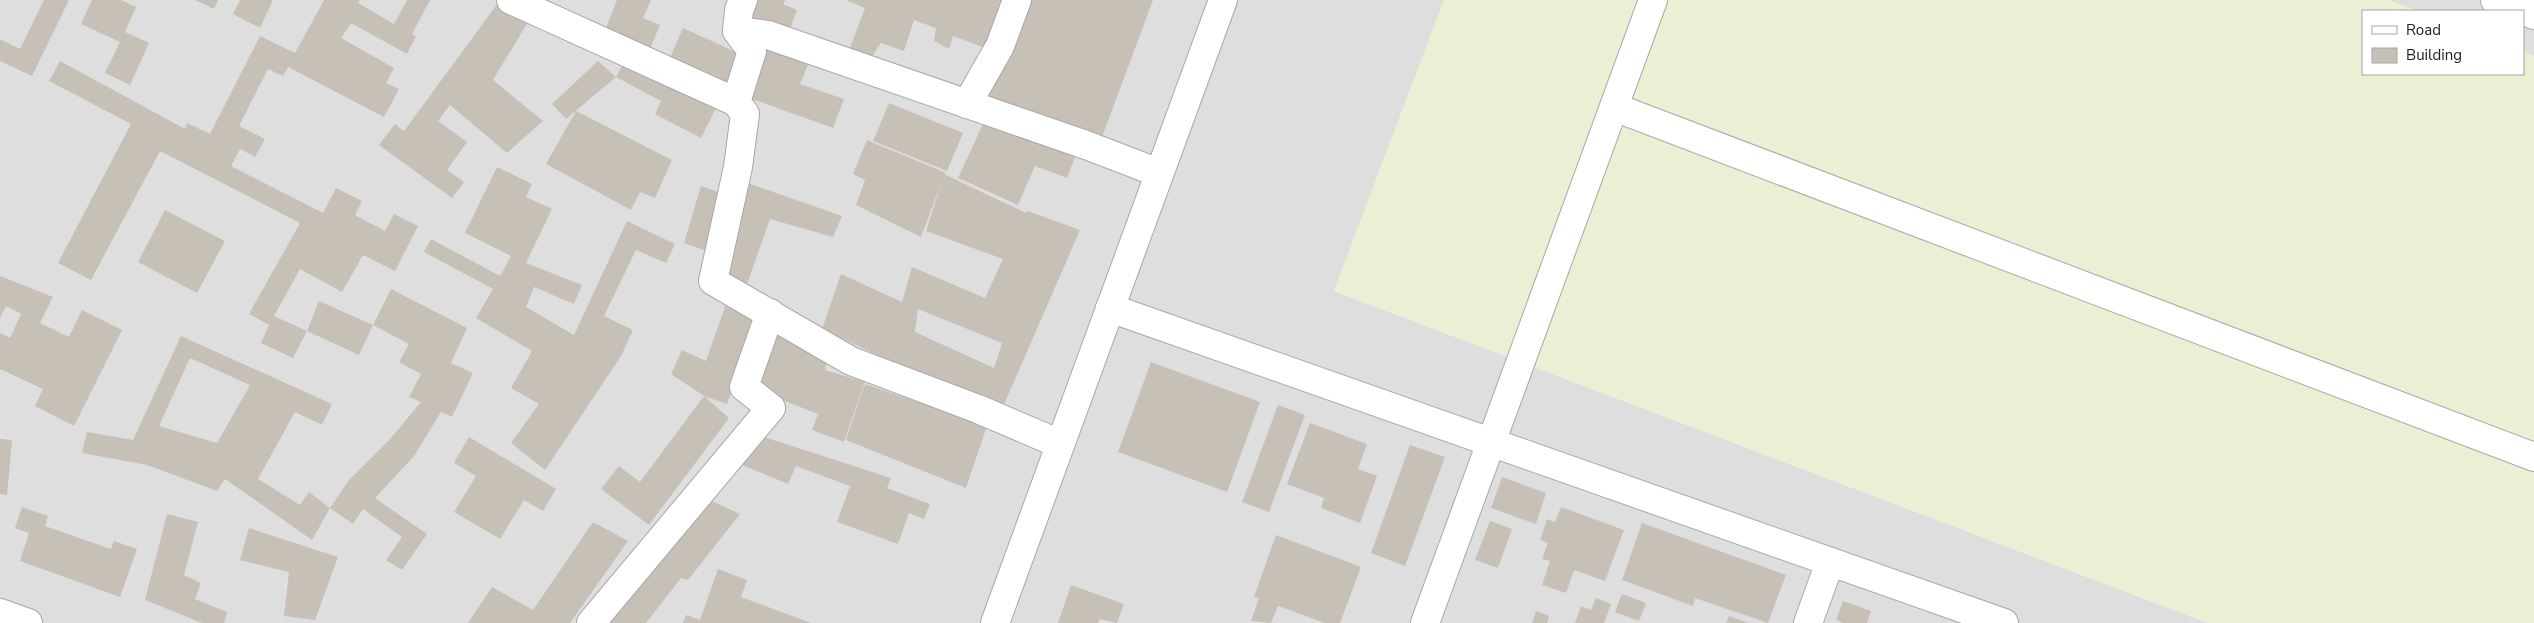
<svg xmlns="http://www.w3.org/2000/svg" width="2534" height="623" font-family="'Nunito Sans',sans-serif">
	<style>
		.residential { fill: #dfdede }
		.farmland { fill: #e9f0d3 }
		.building { fill: #c7c0b7; fill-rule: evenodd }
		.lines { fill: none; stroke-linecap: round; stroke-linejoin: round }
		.minor-casing { stroke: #a8a8a8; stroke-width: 30 }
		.minor { stroke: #fff; stroke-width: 28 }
	</style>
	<rect width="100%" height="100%" fill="#f1f0e8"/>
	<g class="residential">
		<polygon points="0,0 1444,0 1334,291 2208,623 0,623"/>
		<polygon points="2388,0 2534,0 2534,56 2523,51 2523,11 2417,11"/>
	</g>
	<polygon class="farmland" points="1444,0 2388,0 2417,11 2363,11 2363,74 2523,74 2523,51 2534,56 2534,623 2208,623 1334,291"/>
	<g class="building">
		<polygon points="44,0 69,0 32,76 0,61 0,39 20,49"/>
		<polygon points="92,0 121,0 136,7 125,32 149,43 130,85 105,73 120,42 81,24"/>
		<polygon points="195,0 218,0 214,9"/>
		<polygon points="240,0 273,0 260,28 233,14"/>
		<polygon points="324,0 360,0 358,3 394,24 407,0 430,0 412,34 416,36 407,54 351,23 341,38 394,68 386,83 399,89 384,117 288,67 283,76 268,69 239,126 265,139 255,157 240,149 231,166 323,213 336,188 362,201 355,215 385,231 394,214 418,226 395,271 363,255 342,292 300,269 274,316 307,331 293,358 261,343 269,325 249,314 300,223 160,151 91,280 58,263 131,124 49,81 60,61 185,129 187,123 210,134 260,36 295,53"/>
		<polygon points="617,0 651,0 643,18 660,25 649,51 604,33"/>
		<polygon points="753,0 785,0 783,4 797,10 788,34 746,18"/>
		<polygon points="846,0 1005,0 985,48 953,36 949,49 934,41 936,28 914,20 904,51 881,43 869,61 848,53 865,8"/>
		<polygon points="1021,0 1153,0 1099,145 983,105"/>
		<polygon points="498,3 528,22 493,80 543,121 507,153 450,105 438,121 467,142 447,170 464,182 452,198 379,145 395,124 404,131"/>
		<polygon points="683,28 745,56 730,89 669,60"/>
		<polygon points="760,43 811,58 800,84 844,99 833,128 758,101 741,98"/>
		<polygon points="628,55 719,102 701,138 655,114 661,101 616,77 566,119 552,104 598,61 616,77"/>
		<polygon points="889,103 963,133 947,171 873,141"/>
		<polygon points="576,111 672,160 655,198 640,192 631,210 546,164"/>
		<polygon points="988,113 1079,147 1067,178 1035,166 1018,205 958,178"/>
		<path d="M867 140 946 173 944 174 1026 213 1028 211 1080 230 1003 407 886 359 822 329 841 274 902 302 912 267 985 298 1003 259 926 231 942 181 921 237 856 205 865 180 853 174ZM918 309 1002 343 994 368 915 332Z"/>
		<polygon points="497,167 532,184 526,197 552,209 526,263 582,285 574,304 534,287 526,307 574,335 627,221 675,244 666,263 636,250 604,316 633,330 621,356 545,470 511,443 539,404 511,388 532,351 476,318 493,289 424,252 431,239 500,276 511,256 465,233"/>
		<polygon points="745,182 842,216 833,237 770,219 747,284 719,270"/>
		<polygon points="701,186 727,195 713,253 684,243"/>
		<polygon points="165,210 225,241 197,293 138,262"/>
		<polygon points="0,276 53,297 40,323 69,337 82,310 122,330 74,426 35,406 43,389 0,369 0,333 10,338 21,314 6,306 0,318"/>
		<polygon points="391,289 467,328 451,363 473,373 452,417 441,412 414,456 375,498 427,534 402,570 386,560 402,537 363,509 353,524 330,508 349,480 391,438 421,402 409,397 421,374 399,362 409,344 373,325"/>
		<polygon points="319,301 373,325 359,355 307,331"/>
		<polygon points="726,304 761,316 727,404 704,396 671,374 682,350 706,361"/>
		<polygon points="774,326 827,361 825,370 865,382 844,442 812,430 818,414 787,402 750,383"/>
		<path d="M181 336 332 404 322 425 295 412 258 479 300 505 309 492 330 508 312 540 225 479 217 491 147 465 82 453 87 432 133 440ZM190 358 250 385 217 443 159 426Z"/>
		<polygon points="1151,362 1260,402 1227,492 1118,452"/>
		<polygon points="865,384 987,426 966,488 846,440"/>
		<polygon points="704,396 729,418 649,525 601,489 619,466 640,482"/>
		<polygon points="1278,405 1305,415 1269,512 1242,502"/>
		<polygon points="1310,423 1367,444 1358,469 1377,476 1360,523 1321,508 1324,498 1287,484"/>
		<polygon points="469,437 556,489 543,511 524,500 500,539 454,512 476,476 454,463"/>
		<polygon points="764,437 891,478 887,488 930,504 924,519 909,513 898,544 837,522 850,486 796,466 788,484 742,465"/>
		<polygon points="0,439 12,440 7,495 0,494"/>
		<polygon points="1410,445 1445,457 1405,566 1371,553"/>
		<polygon points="1502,477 1546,493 1536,524 1491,508"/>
		<polygon points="712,501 740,514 688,580 681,578 646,623 610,623"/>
		<polygon points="22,507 48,516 45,526 111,549 114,541 137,549 120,597 20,561 29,533 15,528"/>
		<polygon points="1561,507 1624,530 1605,581 1574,570 1566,593 1542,585 1550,561 1542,559 1548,543 1540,540 1547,519 1555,522"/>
		<polygon points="167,514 198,522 184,575 201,583 195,599 227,612 224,623 202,623 145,600"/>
		<polygon points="1490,521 1512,529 1498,568 1475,560"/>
		<polygon points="593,522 628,541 570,623 468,623 492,587 533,610"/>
		<polygon points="1642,523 1786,575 1768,623 1695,598 1693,606 1622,580"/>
		<polygon points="249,528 338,557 315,620 284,616 289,572 240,560"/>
		<polygon points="1276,535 1361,567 1340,623 1325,623 1278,606 1271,623 1251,621 1259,598 1254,597"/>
		<polygon points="718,569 747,580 741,597 811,623 683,623 686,615 700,620"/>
		<polygon points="1071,585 1124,604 1117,623 1100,619 1098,623 1058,623"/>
		<polygon points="1622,594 1646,603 1639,621 1615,612"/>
		<polygon points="1596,598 1611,604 1604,623 1575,623 1581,606 1591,610"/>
		<polygon points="1843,601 1871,611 1867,623 1843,623 1836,620"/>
		<polygon points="1536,611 1549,616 1547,623 1532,623"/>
		<polygon points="1729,616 1749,623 1726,623"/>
	</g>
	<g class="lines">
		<defs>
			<g id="minor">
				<polyline points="511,0 736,102"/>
				<polyline points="743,0 739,10 737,31 752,51 736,102 745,114 738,167 713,281 851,361 978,409 1060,444"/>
				<polyline points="2495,0 2534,15"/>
				<polyline points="737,31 768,35 1086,145 1159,173"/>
				<polyline points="967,104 1000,46 1017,0"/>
				<polyline points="1614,107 2534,457"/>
				<polyline points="1110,308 2004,623"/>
				<polyline points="0,613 28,623"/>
				<polyline points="591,623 771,408 744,387 770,313"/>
				<polyline points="995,623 1223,0"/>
				<polyline points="1425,623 1653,0"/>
				<polyline points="1808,623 1830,562"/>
			</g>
		</defs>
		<use href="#minor" class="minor-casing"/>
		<use href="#minor" class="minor"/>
	</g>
	<rect x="2362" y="10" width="162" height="65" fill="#ffffff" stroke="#a6a6a6"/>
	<rect x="2372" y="26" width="25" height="8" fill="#ffffff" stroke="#a6a6a6"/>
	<text x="2406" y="35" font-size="15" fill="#212121">Road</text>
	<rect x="2372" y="48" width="25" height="15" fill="#c7c0b7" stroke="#a6a6a6"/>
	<text x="2406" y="60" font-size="15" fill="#212121">Building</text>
</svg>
